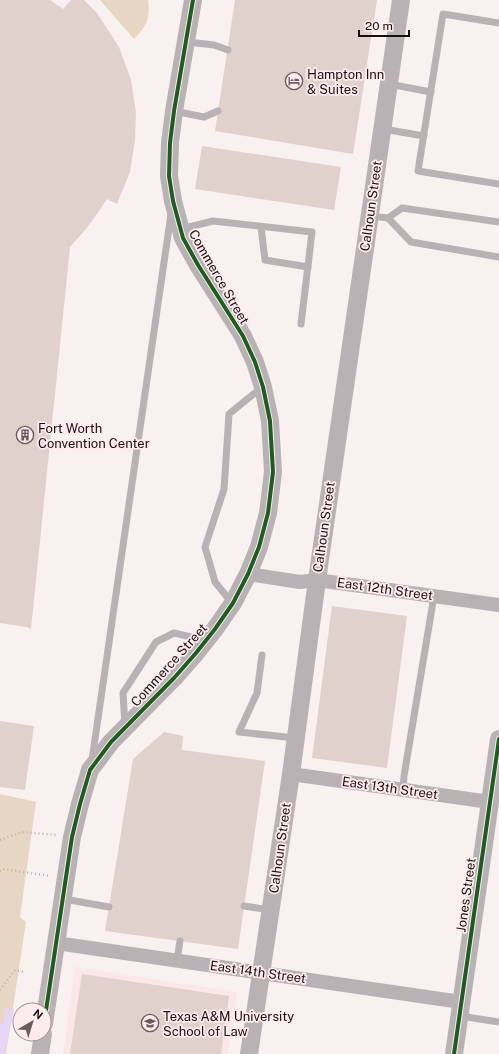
<svg xmlns="http://www.w3.org/2000/svg" width="499" height="1054" font-family="'Public Sans',sans-serif">
	<style>
		.built { fill: #fbe6e8 }
		.green { fill: #e7d6c2 }
		.water { fill: #e7d5f8 }
		.building { fill: #e0d1cd }
		.lines { fill: none; stroke-linecap: round; stroke-linejoin: round }
		.path { stroke: #bab4b4; stroke-width: 2.5; stroke-dasharray: 1 3; stroke-linecap: butt }
		.service { stroke: #b9b2b5; stroke-width: 7 }
		.minor { stroke: #b9b2b5; stroke-width: 14 }
		.tertiary { stroke: #b9b2b5; stroke-width: 18 }
		.cycleway-casing { stroke: #fdeced; stroke-width: 6 }
		.cycleway { stroke: #1b5e20; stroke-width: 4 }
		.labels { text-anchor: middle; dominant-baseline: central; stroke-width: 3.5; stroke-linejoin: round; paint-order: stroke }
		.poi-label { font-size: 13px; fill: #1b0e10; stroke: #fdeced; text-anchor: start }
		.street-label { font-size: 13px; fill: #1b0e10; stroke: #fdeced }
	</style>
	<rect width="100%" height="100%" fill="#f9f0f0"/>
	<polygon class="built" points="75,967 237,992 228,1054 63,1054"/>
	<g class="green">
		<path d="M100 0H148C150 18 147 26 134 39Z"/>
		<polygon points="0,794 36,802 20,917 26,922 6,1054 0,1054"/>
	</g>
	<polygon class="water" points="6,1008 14,1009 5,1054 0,1054 0,1023 3,1024"/>
	<g class="building">
		<polygon points="0,0 50,0 63,9 71,0 84,0 97,13 119,47 131,80 136,112 135,140 130,172 117,204 107,199 97,214 86,229 70,247 31,629 27,627 0,623"/>
		<polygon points="235,0 377,0 353,154 215,131"/>
		<polygon points="202,146 341,167 334,210 195,189"/>
		<polygon points="332,606 407,616 387,768 312,758"/>
		<polygon points="0,721 34,726 25,790 0,787"/>
		<polygon points="164,732 183,736 182,750 265,761 238,949 105,931 133,759"/>
		<polygon points="82,974 229,996 221,1054 70,1054"/>
	</g>
	<g class="lines">
		<g class="path">
			<polyline points="0,840 22,832 56,835"/>
			<polyline points="0,871 3,869 50,876"/>
			<polyline points="0,990 15,970 24,972"/>
		</g>
		<g class="service">
			<polyline points="499,23 443,14 418,171 499,184"/>
			<polyline points="187,42 214,45 228,50"/>
			<polyline points="389,84 431,92"/>
			<polyline points="174,111 204,117 218,111"/>
			<polyline points="383,129 424,136"/>
			<polyline points="370,216 388,218 411,242 499,257"/>
			<polyline points="388,218 402,208 499,222"/>
			<polyline points="261,227 265,260 308,267"/>
			<polyline points="181,229 213,221 312,232 301,324"/>
			<polyline points="232,603 215,582 205,547 224,489 229,414 261,388"/>
			<polyline points="262,655 257,693 239,732 295,738"/>
			<polyline points="125,725 123,693 156,642 174,633 204,640"/>
			<polyline points="92,760 171,214"/>
			<polyline points="403,790 404,776 434,596"/>
			<polyline points="64,899 109,907"/>
			<polyline points="244,906 270,910"/>
			<polyline points="177,960 180,941"/>
			<polyline points="460,1016 499,1022"/>
		</g>
		<g class="minor">
			<polyline points="248,574 300,582 317,580 499,605"/>
			<polyline points="291,774 490,802"/>
			<polyline points="56,943 461,1002"/>
		</g>
		<g class="tertiary">
			<polyline points="44,1024 72,837 80,804 90,770 111,742 174,678 196,653 215,629 233,603 248,574 259,547 268,513 273,472 270,421 263,387 255,362 243,336 198,265 183,238 173,201 169,176 170,143 174,111 193,0"/>
			<polyline points="40,1054 43,1034"/>
			<polyline points="249,1054 291,774 317,580 401,0"/>
			<polyline points="454,1054 499,739"/>
		</g>
		<defs>
			<g id="cycleway">
				<polyline points="44,1024 72,837 80,804 90,770 111,742 174,678 196,653 215,629 233,603 248,574 259,547 268,513 273,472 270,421 263,387 255,362 243,336 198,265 183,238 173,201 169,176 170,143 174,111 193,0"/>
				<polyline points="454,1054 499,739"/>
			</g>
		</defs>
		<use href="#cycleway" class="cycleway-casing"/>
		<use href="#cycleway" class="cycleway"/>
	</g>
	<defs>
		<symbol id="hotel-ring" viewBox="-11 -11 22 22"><circle r="9.5" fill="#fdeced" stroke="#695d5e" stroke-width="1.5"/><path d="M-6-4.5h1.5V1H6V5H4.5V3h-9V5H-6ZM-4 0a1.8 1.8 0 1 1 3.6 0ZM.5 0V-2.5h3Q6-2.5 6 0Z" fill="#695d5e"/></symbol>
		<symbol id="building-ring" viewBox="-11 -11 22 22"><circle r="9.5" fill="#fdeced" stroke="#695d5e" stroke-width="1.5"/><path d="M-4-6H4V6H1V3H-1V6H-4ZM-2.5-4.3h1.7v1.8h-1.7ZM.8-4.3h1.7v1.8H.8ZM-2.5-1h1.7V.8h-1.7ZM.8-1h1.7V.8H.8Z" fill="#695d5e"/></symbol>
		<symbol id="university-ring" viewBox="-11 -11 22 22"><circle r="9.5" fill="#fdeced" stroke="#695d5e" stroke-width="1.5"/><path d="M0-5L7-2L0 1L-7-2ZM-4 1L0 2.5L4 1V4Q0 6-4 4Z" fill="#695d5e"/></symbol>
	</defs>
	<g fill-rule="evenodd">
		<use href="#hotel-ring" x="284" y="71" width="20" height="20"/>
		<use href="#building-ring" x="15" y="425" width="20" height="20"/>
		<use href="#university-ring" x="140" y="1013" width="20" height="20"/>
	</g>
	<g class="labels">
		<g class="poi-label">
			<text x="307" y="74">Hampton Inn<tspan x="307" dy="15">&amp; Suites</tspan></text>
			<text x="38" y="428">Fort Worth<tspan x="38" dy="15">Convention Center</tspan></text>
			<text x="163" y="1016">Texas A&amp;M University<tspan x="163" dy="15">School of Law</tspan></text>
		</g>
		<g class="street-label">
			<text transform="translate(371 206) rotate(-82)">Calhoun Street</text>
			<text transform="translate(219 277) rotate(60)">Commerce Street</text>
			<text transform="translate(324 527) rotate(-82)">Calhoun Street</text>
			<text transform="translate(385 589) rotate(8)">East 12th Street</text>
			<text transform="translate(169 665) rotate(-48)">Commerce Street</text>
			<text transform="translate(390 788) rotate(8)">East 13th Street</text>
			<text transform="translate(280 848) rotate(-82)">Calhoun Street</text>
			<text transform="translate(466 895) rotate(-82)">Jones Street</text>
			<text transform="translate(258 972) rotate(8)">East 14th Street</text>
		</g>
	</g>
	<g transform="translate(32 1022) rotate(38)"><circle r="19" fill="#fdeced" stroke="#a39395"/>
	<path d="M0-3L7 15L0 10L-7 15Z" fill="#695d5e"/>
	<text y="-6" font-size="11" font-weight="bold" text-anchor="middle" fill="#1b0e10">N</text>
	</g>
	<path d="M359 30v6h50v-6" fill="none" stroke="#1b0e10" stroke-width="2"/>
	<text x="365" y="30" font-size="12" fill="#1b0e10" stroke="#fdeced" stroke-width="3" paint-order="stroke">20 m</text>
</svg>
